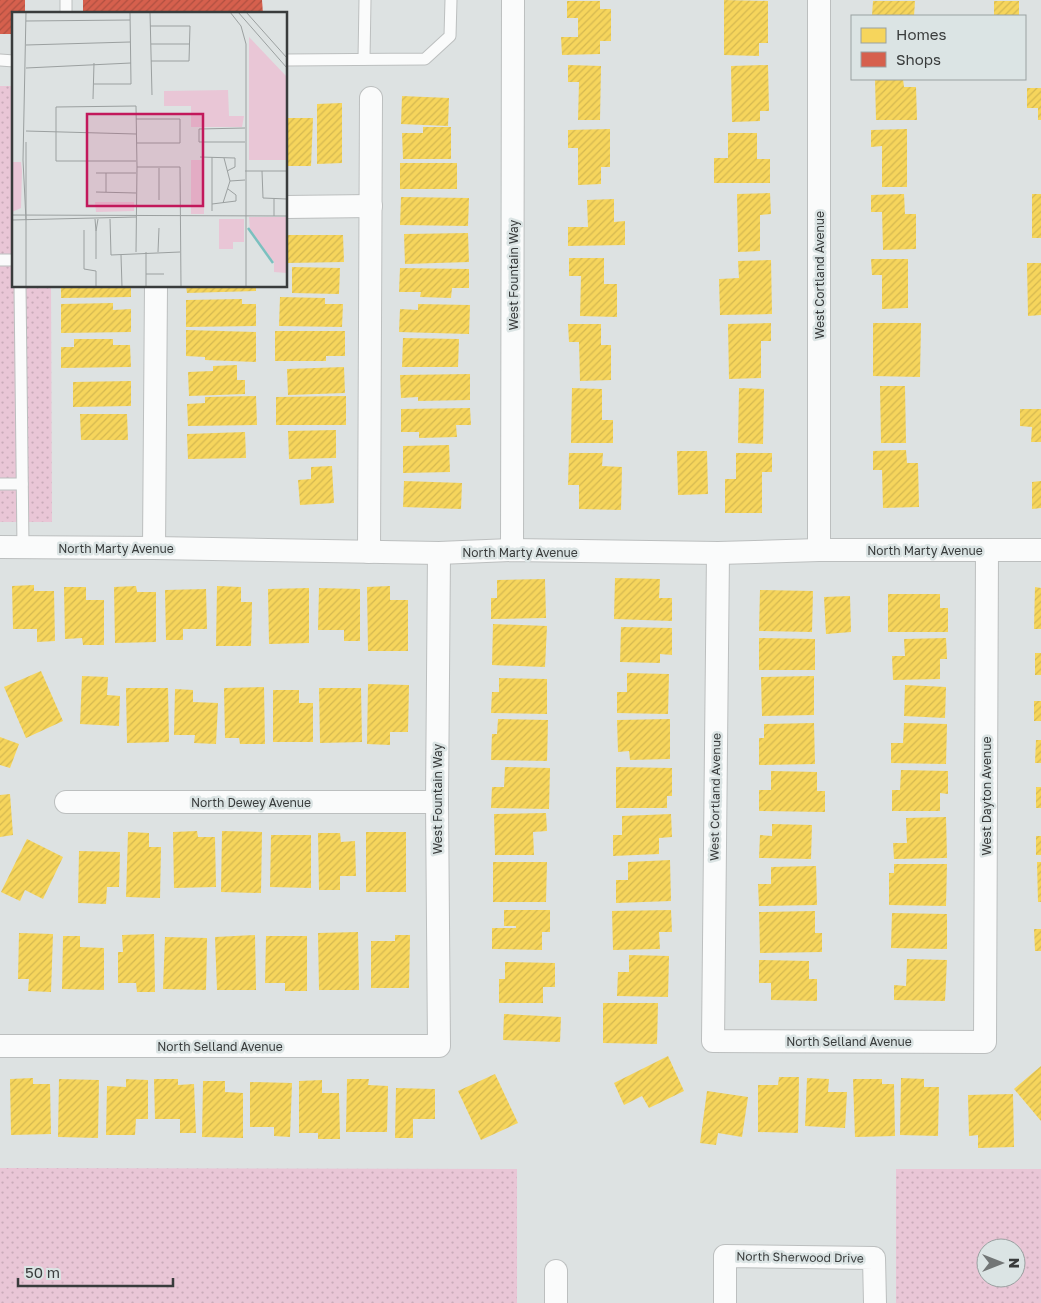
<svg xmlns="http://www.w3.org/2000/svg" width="1041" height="1303" font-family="'Golos Text',sans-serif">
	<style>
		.grass { fill: url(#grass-dots); fill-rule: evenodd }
		.homes { fill: url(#homes-hatch) }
		.shops { fill: url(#shops-hatch) }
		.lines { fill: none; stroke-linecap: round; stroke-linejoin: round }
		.lane-casing { stroke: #bcbfbf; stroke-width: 13 }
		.street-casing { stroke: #bcbfbf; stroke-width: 24 }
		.lane { stroke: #fafbfb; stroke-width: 11 }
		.street { stroke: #fafbfb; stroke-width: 22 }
		.labels { text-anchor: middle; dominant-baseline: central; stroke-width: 5; stroke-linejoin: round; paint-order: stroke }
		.street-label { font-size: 12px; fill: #393c3c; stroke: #dbe4e4 }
		.inset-river { fill: none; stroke: #7bc0bf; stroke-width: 2.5 }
		.inset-road { fill: none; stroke: #9ba0a0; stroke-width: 1 }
		.view { fill: #c2185b; fill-opacity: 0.15; stroke: #c2185b; stroke-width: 2.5 }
		.inset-edge { fill: none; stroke: #393c3c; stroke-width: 2.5 }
	</style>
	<defs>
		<pattern id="grass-dots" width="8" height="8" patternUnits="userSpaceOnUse" patternTransform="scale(1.25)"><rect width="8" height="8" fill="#e9c6d6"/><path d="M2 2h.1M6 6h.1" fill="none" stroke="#c9abb9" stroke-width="1.8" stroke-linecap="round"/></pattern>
		<pattern id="homes-hatch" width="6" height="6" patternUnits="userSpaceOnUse" patternTransform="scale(1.25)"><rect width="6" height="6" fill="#f6d55c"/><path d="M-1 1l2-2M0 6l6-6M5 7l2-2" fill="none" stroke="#d4b851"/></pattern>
		<pattern id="shops-hatch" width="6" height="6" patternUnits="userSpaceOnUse" patternTransform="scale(1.25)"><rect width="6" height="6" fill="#d6604d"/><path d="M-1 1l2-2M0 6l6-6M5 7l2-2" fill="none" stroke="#af5041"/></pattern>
	</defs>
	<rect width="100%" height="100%" fill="#dde2e2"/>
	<g class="grass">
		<polygon points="0,86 14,86 14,286 51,286 52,522 0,522"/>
		<polygon points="0,1168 517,1169 517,1303 0,1303"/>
		<path d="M896 1169H1041V1303H896ZM986 1248H1016V1278H986Z"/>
	</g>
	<g class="homes">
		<polygon points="724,0 768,1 768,43 759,43 759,56 724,55"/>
		<polygon points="567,1 600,1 600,9 611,9 611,41 600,41 600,54 562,55 561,37 578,37 578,18 567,18"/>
		<polygon points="873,1 915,1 914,16 872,16"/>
		<rect x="994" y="1" width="25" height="15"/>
		<polygon points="568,65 601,66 600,120 578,120 579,82 568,82"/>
		<polygon points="768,65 769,111 760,111 760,121 732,122 731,66"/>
		<polygon points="875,79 903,79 904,87 916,87 917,120 876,120"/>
		<polygon points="1027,88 1041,88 1041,120 1038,120 1038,108 1027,108"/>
		<polygon points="402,96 449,98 448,126 401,124"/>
		<polygon points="342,103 342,163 317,164 317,104"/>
		<polygon points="286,118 313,118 311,166 286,166"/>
		<polygon points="423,127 451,127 451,159 403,159 402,133 423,133"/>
		<polygon points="610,129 610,167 601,167 601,184 578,185 578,148 568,148 568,130"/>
		<polygon points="907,129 907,187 882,187 882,146 871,147 871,130"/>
		<polygon points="728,133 757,133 757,159 770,159 770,183 714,183 714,158 728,158"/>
		<rect x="400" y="163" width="57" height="26"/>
		<polygon points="770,193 771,214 760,215 760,251 738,252 737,194"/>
		<polygon points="904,194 905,214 916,214 916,249 883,250 882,212 871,212 871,195"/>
		<rect x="1032" y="194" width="9" height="44"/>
		<polygon points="401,197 469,198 468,226 400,225"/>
		<polygon points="614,199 614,222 625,221 625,245 568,246 568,227 588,227 587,200"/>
		<polygon points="468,233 469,262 405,264 404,234"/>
		<polygon points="287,235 343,235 344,262 288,263"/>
		<polygon points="569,258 604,258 604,284 617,284 617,317 580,316 581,276 569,276"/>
		<polygon points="871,259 908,259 908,308 882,309 882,275 872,275"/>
		<polygon points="771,260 772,314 720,315 719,279 739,278 738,261"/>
		<polygon points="1027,263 1041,263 1041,315 1028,316"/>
		<polygon points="292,267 340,268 339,294 292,293"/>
		<polygon points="400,268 469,269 469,288 452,288 451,298 420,297 421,292 399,292"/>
		<polygon points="61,286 131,286 131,297 61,298"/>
		<polygon points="186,286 256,286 256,291 187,293"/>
		<polygon points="280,297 325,298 325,304 343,304 342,327 279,326"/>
		<polygon points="242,299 242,304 256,304 256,326 186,327 186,300"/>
		<polygon points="113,303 113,310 131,309 131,332 61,333 61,304"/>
		<polygon points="418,304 470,305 469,334 399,332 400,309 418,310"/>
		<polygon points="771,323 771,341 761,341 761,378 729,379 728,324"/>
		<polygon points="873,323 921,323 920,377 873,376"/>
		<polygon points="568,324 601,324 601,345 611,345 611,380 580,381 579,342 569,342"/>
		<polygon points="186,330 256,332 256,362 205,360 205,357 186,356"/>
		<polygon points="275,331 345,331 345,356 326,356 326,361 275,361"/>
		<polygon points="403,338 459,339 458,367 402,367"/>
		<polygon points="74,339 113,339 113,345 130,345 131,367 61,368 61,347 74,347"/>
		<polygon points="237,365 237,380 245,380 245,394 189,396 188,372 213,371 213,366"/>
		<polygon points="344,367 345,393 288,395 287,369"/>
		<polygon points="470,374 470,400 418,401 418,397 401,398 400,375"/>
		<polygon points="131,381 131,406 73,407 73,382"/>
		<polygon points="880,386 905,386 906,443 881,443"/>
		<polygon points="572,388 602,389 602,420 613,420 613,443 571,443"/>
		<polygon points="739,388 764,389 763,444 738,443"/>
		<polygon points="256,396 257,425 188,426 187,404 205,403 205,397"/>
		<polygon points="346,396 346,425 276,425 276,397"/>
		<polygon points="470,408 471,425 456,425 457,437 419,438 419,432 401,432 401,409"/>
		<polygon points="1020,409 1041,409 1041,442 1031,442 1032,427 1020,426"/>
		<polygon points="80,414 127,414 128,440 81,440"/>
		<polygon points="336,430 336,458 289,459 288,431"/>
		<polygon points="245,432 246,458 188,459 187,434"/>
		<polygon points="449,445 450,472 403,473 403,446"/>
		<polygon points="906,450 907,463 918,463 919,507 883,508 882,470 873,470 873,451"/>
		<polygon points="677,451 707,451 708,494 678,495"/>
		<polygon points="569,453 603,453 602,466 622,467 621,510 579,509 579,485 568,485"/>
		<polygon points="736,453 772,453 772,472 762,472 762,513 725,513 725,479 736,479"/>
		<polygon points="332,466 334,503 300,505 298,480 311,479 311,467"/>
		<polygon points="404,481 462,483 461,509 403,507"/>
		<polygon points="1041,481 1041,508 1032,509 1032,482"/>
		<polygon points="615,578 660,579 659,598 672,598 672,621 614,619"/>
		<polygon points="545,579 546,618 491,619 491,598 497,598 497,580"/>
		<polygon points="34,585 34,591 54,591 55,641 37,642 37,629 13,629 12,586"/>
		<polygon points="136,586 137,592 156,592 156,642 115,643 114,587"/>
		<polygon points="217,586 241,587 241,602 252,602 251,646 216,646"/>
		<polygon points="390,586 390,600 408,600 408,651 368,651 367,587"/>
		<polygon points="64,587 86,587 86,600 104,600 104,645 83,645 82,638 65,639"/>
		<polygon points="1035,587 1041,588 1041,629 1034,629"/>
		<polygon points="309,588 309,643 269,644 268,589"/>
		<polygon points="319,588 360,589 360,641 344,641 344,630 318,630"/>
		<polygon points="206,589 207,629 183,629 183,640 166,640 165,590"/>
		<polygon points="760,590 813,591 812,632 759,631"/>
		<polygon points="888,594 940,594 940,608 948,608 948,632 888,632"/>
		<polygon points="850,596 851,632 826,634 824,597"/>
		<polygon points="493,624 547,626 545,667 492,665"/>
		<polygon points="621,627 672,628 672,655 660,654 660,663 620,662"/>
		<polygon points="759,638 815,639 815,670 759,670"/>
		<polygon points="946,638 947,659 940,659 940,679 893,680 892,656 905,656 904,639"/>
		<rect x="1035" y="653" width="6" height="22"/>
		<polygon points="41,671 63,721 26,738 4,687"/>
		<polygon points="627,673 669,674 668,714 617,713 617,692 627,692"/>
		<polygon points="82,676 108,677 107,695 120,696 119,726 80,724"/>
		<polygon points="814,676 814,715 762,716 761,677"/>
		<polygon points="499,678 547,679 547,714 491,713 492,692 499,692"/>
		<polygon points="368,684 409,685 408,732 390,732 390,745 367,744"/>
		<polygon points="905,685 946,687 945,718 904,716"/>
		<polygon points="264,687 265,744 240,744 239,738 225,738 224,688"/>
		<polygon points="126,688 168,688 169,742 127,743"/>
		<polygon points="319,688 361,688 362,742 320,743"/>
		<polygon points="175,689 193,690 193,702 218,703 216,744 194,743 195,735 174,735"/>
		<polygon points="273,690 299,690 299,703 313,703 313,742 273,742"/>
		<rect x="1034" y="701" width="7" height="20"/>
		<polygon points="498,719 548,720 547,761 491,760 492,734 497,734"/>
		<polygon points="670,719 670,759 630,760 629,751 618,752 617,720"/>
		<polygon points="814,723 815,764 759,765 759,738 764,738 764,724"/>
		<polygon points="904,723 947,724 946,764 891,763 891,743 903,743"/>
		<polygon points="0,737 19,744 10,768 0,765"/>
		<polygon points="1036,740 1041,740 1041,763 1035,763"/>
		<polygon points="505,767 550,768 549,809 491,808 492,787 504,787"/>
		<polygon points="616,767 672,768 672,796 667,796 667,808 616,808"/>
		<polygon points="901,770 948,771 948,794 940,793 940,811 892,811 892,790 900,790"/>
		<polygon points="771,771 817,772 817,791 825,791 825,812 759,811 759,790 771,790"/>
		<rect x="1036" y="787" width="5" height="21"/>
		<polygon points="10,794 13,835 0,837 0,795"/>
		<polygon points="546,813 547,831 533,832 534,855 495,855 494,814"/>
		<polygon points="671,814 672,837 659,838 659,854 613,856 613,835 622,835 622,816"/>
		<polygon points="946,817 947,858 894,859 893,843 907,843 906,818"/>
		<polygon points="772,824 812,825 811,859 759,858 760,835 772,836"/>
		<polygon points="197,831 198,837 215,837 216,887 174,888 173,832"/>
		<polygon points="222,831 262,832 261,893 221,892"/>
		<polygon points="128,832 149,833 149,847 161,847 160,898 126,897"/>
		<rect x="366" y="832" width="40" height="60"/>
		<polygon points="318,833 340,833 341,842 355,841 356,876 340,876 340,890 319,890"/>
		<polygon points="271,835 311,835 311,888 270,887"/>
		<rect x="1036" y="836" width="5" height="19"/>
		<polygon points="27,839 63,857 43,899 25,890 20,901 1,892"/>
		<polygon points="79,851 120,852 119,887 107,887 106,904 78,903"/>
		<polygon points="670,860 671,901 616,903 616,880 628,880 628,862"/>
		<polygon points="493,862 547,862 546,902 493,902"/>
		<polygon points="1037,862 1041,862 1041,902 1038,902"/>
		<polygon points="894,864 947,864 946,906 889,905 889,873 894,873"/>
		<polygon points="816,866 817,905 759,906 758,884 771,884 771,867"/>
		<polygon points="504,910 550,910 550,932 542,932 542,950 492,949 492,928 516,928 516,926 504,926"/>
		<polygon points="671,910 672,932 659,932 660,949 613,950 612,911"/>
		<polygon points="815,911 815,933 822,933 822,952 760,953 759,912"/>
		<polygon points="892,913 947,914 947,949 891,948"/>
		<polygon points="1034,929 1041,929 1041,951 1035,951"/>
		<polygon points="358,932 359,990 319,990 318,933"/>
		<polygon points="19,933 53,934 51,992 28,991 29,979 18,979"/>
		<polygon points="154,934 155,992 137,992 136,983 118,983 118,952 123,952 122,935"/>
		<polygon points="255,935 256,990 217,990 215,937"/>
		<polygon points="395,935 410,935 409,988 371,988 371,941 395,941"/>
		<polygon points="63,936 80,936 80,947 104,948 104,990 62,989"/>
		<polygon points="266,936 307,936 307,991 285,991 285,983 265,983"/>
		<polygon points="165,937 207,938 206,990 163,989"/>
		<polygon points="629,955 669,956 668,997 617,996 618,972 629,972"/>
		<polygon points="907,959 947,960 945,1001 894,1000 894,985 906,986"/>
		<polygon points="759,960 809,961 809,979 817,979 817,1001 771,1000 771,983 759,983"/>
		<polygon points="505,962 555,963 555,987 543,987 543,1003 499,1003 499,979 505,979"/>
		<polygon points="603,1003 658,1003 657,1044 603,1043"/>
		<polygon points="504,1014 561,1017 560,1042 503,1040"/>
		<polygon points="668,1056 684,1091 649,1108 642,1096 624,1105 614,1083"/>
		<polygon points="1041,1066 1041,1121 1014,1089"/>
		<polygon points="495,1074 518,1123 481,1140 458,1091"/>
		<polygon points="779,1077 799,1077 798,1133 758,1132 758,1085 778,1085"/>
		<polygon points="33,1078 33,1084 50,1084 51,1134 11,1135 10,1079"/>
		<polygon points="807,1078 829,1079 828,1092 847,1092 845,1128 805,1126"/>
		<polygon points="901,1078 924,1079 924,1087 939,1087 938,1136 900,1135"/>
		<polygon points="59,1079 99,1080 98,1138 58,1137"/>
		<polygon points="126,1079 148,1080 148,1119 136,1119 135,1135 106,1135 107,1086 126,1087"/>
		<polygon points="154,1079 178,1079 178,1085 194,1084 196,1133 180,1133 180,1119 155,1119"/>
		<polygon points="347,1079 369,1079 368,1085 388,1086 387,1132 346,1132"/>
		<polygon points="853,1079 882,1079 882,1084 894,1084 895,1136 855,1137"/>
		<polygon points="322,1080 322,1093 339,1093 340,1139 318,1139 318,1133 299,1133 299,1081"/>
		<polygon points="203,1081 225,1081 225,1092 243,1093 243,1138 202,1137"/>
		<polygon points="250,1082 292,1083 290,1137 274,1136 274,1127 250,1127"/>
		<polygon points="396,1088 435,1089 435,1119 413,1119 413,1138 395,1138"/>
		<polygon points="707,1091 748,1097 742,1137 718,1133 716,1145 700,1143"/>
		<polygon points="1013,1094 1014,1147 978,1148 978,1135 969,1136 968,1095"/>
	</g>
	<g class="shops">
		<polygon points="0,0 25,0 25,14 14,14 14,34 0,34"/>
		<polygon points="83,0 262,0 263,14 83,14"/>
	</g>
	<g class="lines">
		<defs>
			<g id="lane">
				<polyline points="66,14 66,0"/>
				<polyline points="364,59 365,0"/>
				<polyline points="0,60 14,61"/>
				<polyline points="286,60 425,59 450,36 451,0"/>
				<polyline points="0,260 14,260"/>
				<polyline points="20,286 23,547"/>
				<polyline points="0,484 22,484"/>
			</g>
			<g id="street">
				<polyline points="819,0 819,550"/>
				<polyline points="286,207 371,206"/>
				<polyline points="0,547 154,548 439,553 512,550 718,553 819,550 1041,550"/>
				<polyline points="154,548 156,286"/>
				<polyline points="512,550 513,0"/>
				<polyline points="369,552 371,98"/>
				<polyline points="718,553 713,1041 985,1042 987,550"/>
				<polyline points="66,802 437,802"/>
				<polyline points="0,1046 439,1046 437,802 439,553"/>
				<polyline points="556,1271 556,1303"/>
				<polyline points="725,1303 725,1256 874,1258 875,1303"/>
			</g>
		</defs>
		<use href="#lane" class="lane-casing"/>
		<use href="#street" class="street-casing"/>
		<use href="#lane" class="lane"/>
		<use href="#street" class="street"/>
	</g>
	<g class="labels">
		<g class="street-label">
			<text transform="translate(513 275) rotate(-90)">West Fountain Way</text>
			<text transform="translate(819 275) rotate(-90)">West Cortland Avenue</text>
			<text x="116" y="548">North Marty Avenue</text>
			<text x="925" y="550">North Marty Avenue</text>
			<text x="520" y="552">North Marty Avenue</text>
			<text transform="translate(986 796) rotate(-90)">West Dayton Avenue</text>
			<text transform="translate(715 797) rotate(-89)">West Cortland Avenue</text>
			<text transform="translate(437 799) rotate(-90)">West Fountain Way</text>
			<text x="251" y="802">North Dewey Avenue</text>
			<text x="849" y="1041">North Selland Avenue</text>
			<text x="220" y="1046">North Selland Avenue</text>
			<text transform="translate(800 1257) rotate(1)">North Sherwood Drive</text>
		</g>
	</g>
	<g transform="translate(12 12)">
		<rect width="275" height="275" fill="#dde2e2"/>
		<path d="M237 25 275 65V148H237ZM216 78 217 104H232L230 115H179V94H152V79ZM179 148H192V202H179ZM0 150H9L10 159 9 196 0 200ZM83 190H122V199L84 200ZM237 205H275V261L262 260V250L238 219ZM207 207H232V230H221V237H207Z" fill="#e9c6d6"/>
		<path class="inset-river" d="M236 216 261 251"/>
		<path class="inset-road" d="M138 0 140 83M218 0 229 14 234 32V275M226 0 275 56M234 0 275 46M14 9 118 8M138 14H178L177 49H139M139 32H177M14 33 118 30M14 56 119 51M82 72H119L118 0M81 87 82 51M124 107H168V131H125M233 116 187 117V130H233M14 119 124 122M14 130V275M188 145 223 146V155L215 159M125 155H168L169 275M147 156V188M233 159H275M250 159 251 186 275 187M84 161H124M94 161V180M218 169 233 168M84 180 124 181M262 187V204M211 191 218 169 212 146M200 192 224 189V183L216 177M200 199V145M0 203 275 204M83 207 84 219 86 207M98 207 99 243 168 240M0 208 124 205M14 208 11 148 14 0M72 218V257L84 259V275M84 219V247M124 240 125 155 124 94 44 95V149H124M134 240V275M146 240 147 216M109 243 110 275M134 262H152"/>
		<path class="view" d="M75 102H191V194H75Z"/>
		<rect width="275" height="275" class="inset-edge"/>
	</g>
	<rect x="851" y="15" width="175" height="65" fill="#dbe4e4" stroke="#9aa1a1"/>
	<rect x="861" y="28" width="25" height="15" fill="#f6d55c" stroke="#9aa1a1"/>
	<text x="896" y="40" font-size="15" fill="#393c3c">Homes</text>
	<rect x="861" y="52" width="25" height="15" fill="#d6604d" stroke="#9aa1a1"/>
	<text x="896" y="65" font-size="15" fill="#393c3c">Shops</text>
	<g transform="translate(1001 1263) rotate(90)"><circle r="24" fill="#dbe4e4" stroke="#9aa1a1"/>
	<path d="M0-4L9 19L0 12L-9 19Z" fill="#727676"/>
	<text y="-8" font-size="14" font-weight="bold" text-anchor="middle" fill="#393c3c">N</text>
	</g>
	<path d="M18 1278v8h155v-8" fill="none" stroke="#393c3c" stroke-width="2.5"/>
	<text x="25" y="1278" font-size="15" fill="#393c3c" stroke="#dbe4e4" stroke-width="4" paint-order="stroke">50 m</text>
</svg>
